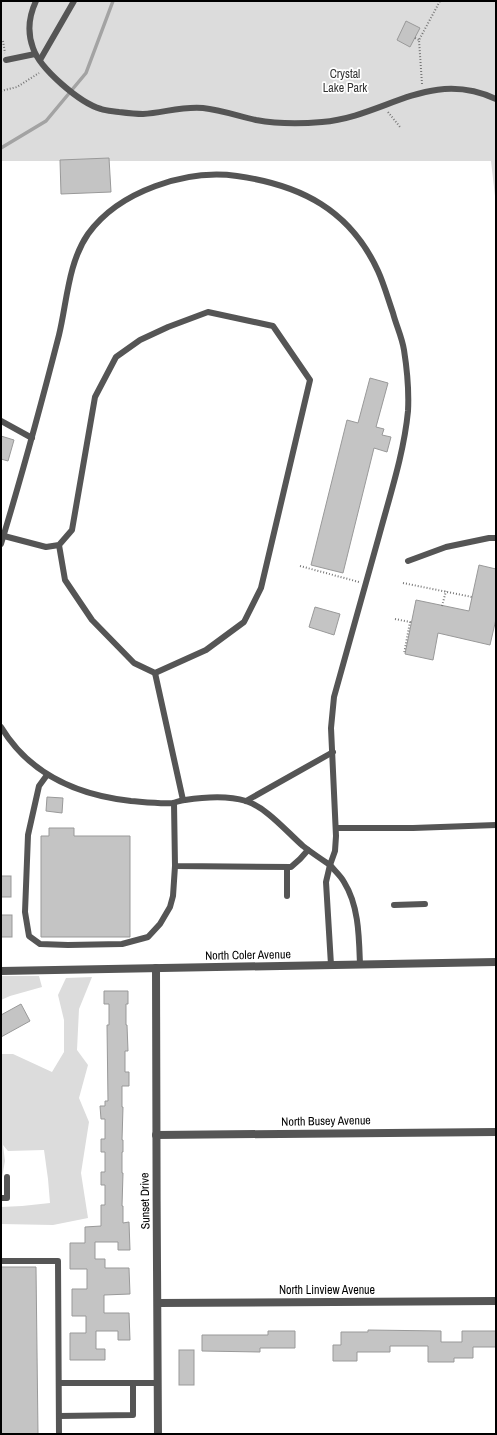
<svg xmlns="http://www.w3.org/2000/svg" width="497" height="1435" font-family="'Archivo Narrow',sans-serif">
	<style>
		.green { fill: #dcdcdc }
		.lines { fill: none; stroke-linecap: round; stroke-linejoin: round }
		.stream { stroke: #a3a3a3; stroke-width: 3.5 }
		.building { fill: #c4c4c4; stroke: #999 }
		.path { stroke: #777; stroke-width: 2; stroke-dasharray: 1 2; stroke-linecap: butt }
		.lane { stroke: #555; stroke-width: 6 }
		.street { stroke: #555; stroke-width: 8 }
		.labels { text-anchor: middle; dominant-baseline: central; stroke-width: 3.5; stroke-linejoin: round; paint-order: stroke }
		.park-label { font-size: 12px; fill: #333; stroke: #fff }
		.street-label { font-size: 12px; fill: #000; stroke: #fff }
	</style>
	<rect width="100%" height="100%" fill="#fff"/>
	<g class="green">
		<polygon points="1,1 496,1 496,205 491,161 1,161"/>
		<polygon points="1,976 39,976 42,987 10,996 1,1000"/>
		<polygon points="92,977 79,1009 77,1050 88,1065 79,1098 89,1122 81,1173 88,1218 53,1225 1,1224 1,1207 22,1206 50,1203 48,1179 44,1150 8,1151 3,1145 5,1161 1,1183 1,1054 13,1054 52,1072 64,1052 64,1020 58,995 66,978"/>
	</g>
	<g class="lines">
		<polyline class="stream" points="1,148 46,121 86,73 113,1"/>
	</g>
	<g class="building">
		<polygon points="406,21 420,28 410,47 397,40"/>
		<polygon points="109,158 111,192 61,194 60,160"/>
		<polygon points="370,378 388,383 376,427 384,429 382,435 391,437 387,452 374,448 343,573 311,565 347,420 358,423"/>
		<polygon points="1,436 14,440 8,461 1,459"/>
		<polygon points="479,565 496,569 496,619 490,645 438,633 433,660 405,654 416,600 469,611"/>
		<polygon points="315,607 340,614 334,635 309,627"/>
		<polygon points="47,797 63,798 62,813 46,811"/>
		<polygon points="49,828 74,828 74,836 130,836 130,937 41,937 41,836 49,836"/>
		<rect x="1" y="876" width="10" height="21"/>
		<rect x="1" y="915" width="11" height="22"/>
		<polygon points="104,991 128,991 128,1004 126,1004 126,1025 127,1025 128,1051 125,1051 125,1072 129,1072 129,1086 122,1086 122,1107 123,1107 122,1140 123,1140 123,1152 122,1152 122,1173 123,1173 122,1206 123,1206 123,1223 129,1222 130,1250 118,1250 118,1242 95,1242 95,1259 105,1259 105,1268 129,1268 130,1294 104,1295 104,1313 129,1313 130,1340 118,1340 118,1331 96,1331 96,1349 105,1349 105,1360 70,1360 70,1333 86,1333 86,1316 72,1316 72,1289 87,1289 87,1269 70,1269 70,1243 85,1243 85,1227 101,1226 101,1205 105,1205 105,1185 101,1185 101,1172 105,1172 105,1152 101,1152 101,1139 105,1139 105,1119 101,1119 100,1106 105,1106 105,1101 108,1101 107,1025 109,1025 109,1004 104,1004"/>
		<polygon points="21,1004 30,1021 1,1037 1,1015"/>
		<polygon points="1,1267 36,1267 38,1434 1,1434"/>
		<polygon points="368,1330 441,1331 441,1342 462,1342 462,1331 496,1331 496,1347 473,1347 473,1358 454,1358 454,1362 428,1362 428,1346 390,1346 390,1352 357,1352 357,1361 333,1361 333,1345 341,1345 341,1332 368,1332"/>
		<polygon points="268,1331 295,1331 295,1348 260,1348 260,1352 202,1351 202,1335 268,1335"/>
		<rect x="179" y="1350" width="15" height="35"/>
	</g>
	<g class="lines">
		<g class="path">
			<polyline points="415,38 419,40"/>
			<polyline points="3,41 5,53"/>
			<polyline points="422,84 419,40 440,1"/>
			<polyline points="1,91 17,87 39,73"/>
			<polyline points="388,112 400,127"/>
			<polyline points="300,566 359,582"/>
			<polyline points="403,583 472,597"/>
			<polyline points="442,606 446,591"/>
			<polyline points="395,619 410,622 404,654"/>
		</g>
		<g class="lane">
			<path d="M36 1C29 16 27 32 33 48 40 69 80 103 101 109 106 111 113 111 119 112 127 113 135 114 143 114 163 113 182 106 203 108 221 110 238 116 256 120 278 124 299 124 322 122 385 117 429 68 496 99"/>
			<polyline points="6,60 35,54"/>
			<polyline points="40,60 74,1"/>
			<polyline points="1,421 32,438"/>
			<polyline points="4,536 46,547 59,545 72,530 95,397 116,357 140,340 168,327 208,312 273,326 310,380 261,588 244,622 206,650 155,673 134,663 92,620 65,580 59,545"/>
			<path d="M1 544C22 475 41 405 59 335 67 302 68 263 88 234 119 191 186 169 237 176 301 185 350 210 378 271 384 284 388 299 393 313 396 325 402 337 404 350 407 369 409 392 408 411 404 453 390 495 379 536 364 589 349 643 334 697L331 728 336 836 335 851 330 865C321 859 312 853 303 846 286 831 267 808 246 801 227 795 204 797 185 800 181 800 177 802 173 803 160 804 144 802 131 801 77 795 30 775 1 727"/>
			<polyline points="408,561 446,547 489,538 496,538"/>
			<polyline points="155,673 183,800"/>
			<polyline points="47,775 39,786 28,835 25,912 29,936 40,944 68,945 122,944 148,937 160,924 170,907 173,896 175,866"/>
			<polyline points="246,801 333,752"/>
			<polyline points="174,803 175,866 291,867 300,859 308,850"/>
			<polyline points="336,828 413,828 496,825"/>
			<path d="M330 865C335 871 341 876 344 882 359 906 359 937 360 965"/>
			<polyline points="330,865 326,882 331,965"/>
			<polyline points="287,867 287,896"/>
			<polyline points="394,905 425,904"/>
			<polyline points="1,1198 7,1198 7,1177"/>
			<polyline points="1,1261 58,1261 59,1434"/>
			<polyline points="59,1383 133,1383 133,1415 59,1416"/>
			<polyline points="133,1383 158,1383"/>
		</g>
		<g class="street">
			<path d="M156 968C156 1123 157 1279 158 1434"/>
			<polyline points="1,971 496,962"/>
			<polyline points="156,1135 496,1132"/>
			<polyline points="158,1303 496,1301"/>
		</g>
	</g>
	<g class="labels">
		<g class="park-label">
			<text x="345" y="74">Crystal<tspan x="345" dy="14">Lake Park</tspan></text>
		</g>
		<g class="street-label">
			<text transform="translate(248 955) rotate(-1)">North Coler Avenue</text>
			<text transform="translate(326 1121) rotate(-1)">North Busey Avenue</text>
			<text transform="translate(145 1201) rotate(-91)">Sunset Drive</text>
			<text x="327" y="1290">North Linview Avenue</text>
		</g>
	</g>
	<rect width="497" height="1435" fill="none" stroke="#000000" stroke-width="4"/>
</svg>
